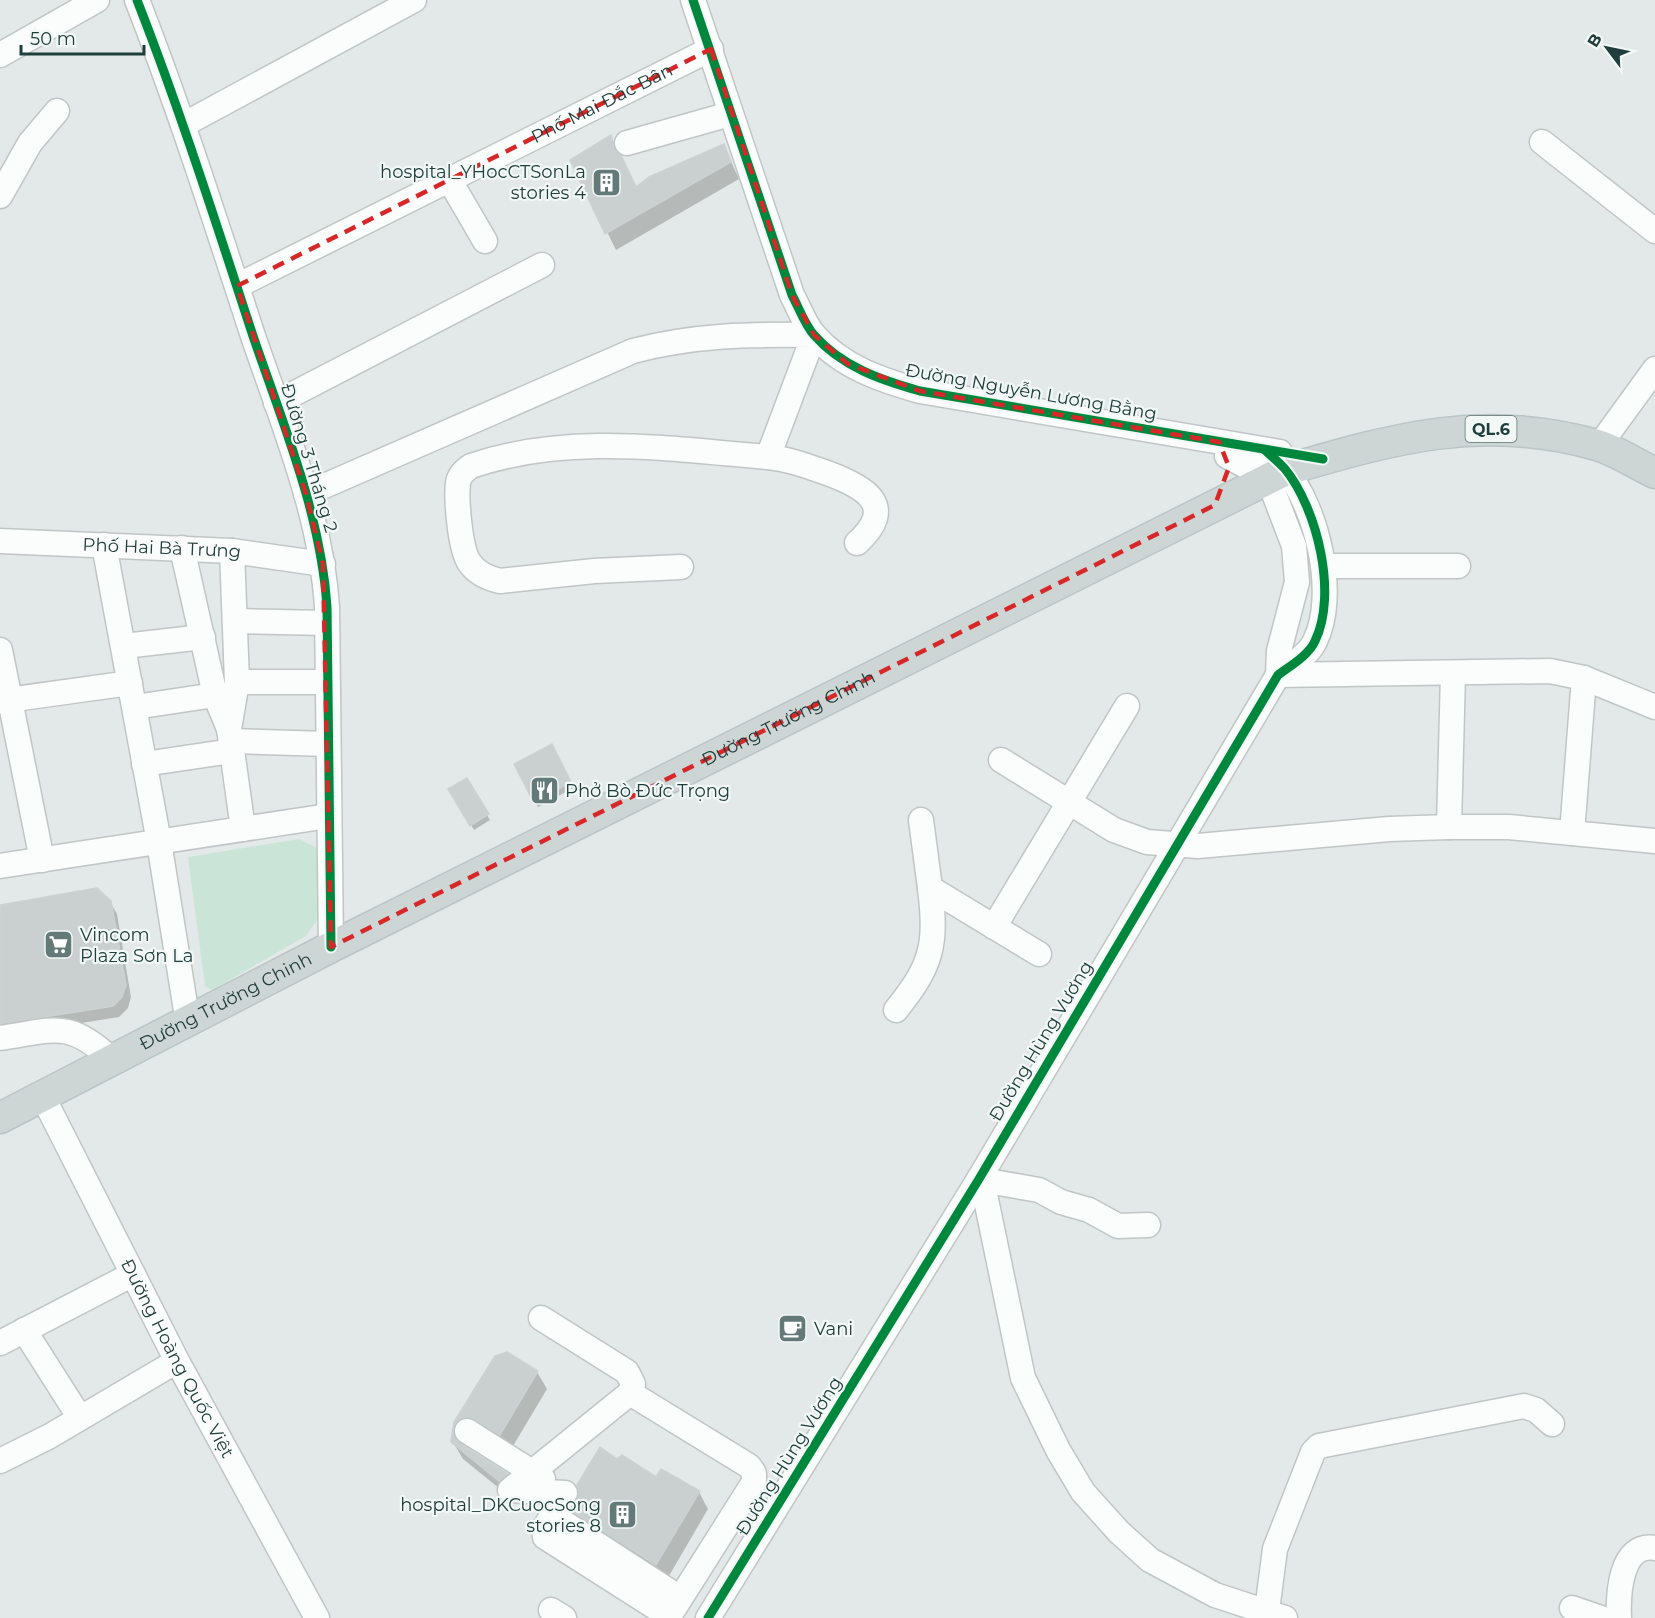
<svg xmlns="http://www.w3.org/2000/svg" width="1655" height="1618" font-family="Montserrat,sans-serif">
	<style>
		.green { fill: #cbe4d8 }
		.shadow { fill: #0003 }
		.building { fill: #cad0cf; stroke: #cbd2d1; stroke-width: 1.5 }
		.lines { fill: none; stroke-linecap: round; stroke-linejoin: round }
		.minor-casing { stroke: #c0c6c5; stroke-width: 27 }
		.major-casing { stroke: #bbc5c5; stroke-width: 33 }
		.minor { stroke: #fbfcfc; stroke-width: 24 }
		.major { stroke: #cdd5d5; stroke-width: 30 }
		.cycleway-casing { stroke: #f1f8f6; stroke-width: 13 }
		.cycleway { stroke: #00873e; stroke-width: 9 }
		.marked { fill: none; stroke: #d62828; stroke-width: 4.5; stroke-dasharray: 12 8; stroke-linejoin: round }
		.labels { text-anchor: middle; dominant-baseline: central; stroke-width: 4.5; stroke-linejoin: round; paint-order: stroke }
		.shield { fill: #f1f8f6; stroke: #5f7673; stroke-width: 1.5 }
		.shield-label { font-size: 16px; font-weight: bold; fill: #203e3b }
		.street-label { font-size: 18px; fill: #203e3b; stroke: #f1f8f6 }
		.poi-label { font-size: 18px; fill: #203e3b; stroke: #f1f8f6; text-anchor: start }
	</style>
	<rect width="100%" height="100%" fill="#e3e9e8"/>
	<polygon class="green" points="299,839 317,848 318,919 306,936 212,990 205,986 188,857"/>
	<g class="shadow">
		<polygon points="611,137 637,189 724,146 739,179 616,250 572,160"/>
		<polygon points="551,746 573,788 538,807 516,765"/>
		<polygon points="466,780 490,820 474,830 450,790"/>
		<polygon points="110,902 117,914 131,997 128,1008 119,1017 0,1036 0,907"/>
		<polygon points="496,1357 537,1372 547,1389 510,1451 464,1441 463,1447 507,1475 516,1491 510,1497 463,1459 453,1442 455,1422"/>
		<polygon points="617,1460 656,1479 699,1492 708,1509 666,1581 583,1527 573,1510"/>
	</g>
	<g class="building">
		<polygon points="611,135 614,147 621,155 636,187 649,177 724,144 731,162 605,234 570,160"/>
		<polygon points="552,744 571,782 534,803 514,764"/>
		<polygon points="467,778 489,814 470,826 448,789"/>
		<polygon points="97,888 111,901 126,985 122,997 113,1006 0,1024 0,905"/>
		<polygon points="507,1352 538,1371 500,1435 468,1417 460,1419 453,1430 459,1443 508,1474 499,1481 451,1442 454,1422 495,1356"/>
		<polygon points="600,1447 617,1459 622,1455 656,1477 661,1469 700,1491 656,1565 571,1511 579,1494 577,1485"/>
	</g>
	<g class="lines">
		<defs>
			<g id="minor">
				<path d="M137 0C180 110 216 223 253 336 283 424 321 514 327 607L331 947"/>
				<path d="M693 0 792 295C799 308 805 325 814 335 842 367 881 380 920 391L1280 452"/>
				<polyline points="0,55 97,0"/>
				<polyline points="183,125 414,0"/>
				<polyline points="1542,142 1655,231"/>
				<polyline points="627,143 730,114"/>
				<polyline points="450,181 485,241"/>
				<polyline points="0,196 30,143 57,111"/>
				<path id="s1" d="M237 286 711 49"/>
				<polyline points="276,403 542,265"/>
				<polyline points="1599,446 1655,369"/>
				<polyline points="1227,456 1268,478 1294,546 1297,582 1279,651 1278,675"/>
				<path d="M306 494 633 351C693 335 752 334 814 335L768 457C789 459 807 466 827 473 863 486 899 505 857 543"/>
				<path id="s2" d="M0 541 232 551 323 564"/>
				<polyline points="104,545 159,842 188,1023"/>
				<polyline points="182,548 215,695 229,729"/>
				<polyline points="232,551 237,682 229,729 243,829"/>
				<polyline points="1325,566 1458,566"/>
				<path d="M681 567 594 571 500 581C487 578 476 573 469 562 460 548 456 500 458 483 459 475 465 470 471 466 568 433 669 449 768 457"/>
				<polyline points="236,621 327,623"/>
				<polyline points="124,646 203,637"/>
				<polyline points="0,650 42,860"/>
				<polyline points="1278,675 1550,671 1584,678 1655,707"/>
				<polyline points="237,682 327,682"/>
				<polyline points="0,701 130,683"/>
				<polyline points="135,707 215,695"/>
				<polyline points="231,741 327,744"/>
				<polyline points="1001,760 1114,830 1147,842 1198,846 1389,829 1449,827 1509,827 1655,841"/>
				<polyline points="144,764 232,751"/>
				<polyline points="921,820 930,888 1039,954"/>
				<polyline points="1449,827 1453,673"/>
				<polyline points="1572,833 1584,678"/>
				<polyline points="0,866 328,816"/>
				<polyline points="994,927 1127,706"/>
				<path d="M896 1010C932 965 937 946 930 888"/>
				<path d="M0 1038C54 1030 69 1019 112 1060"/>
				<path id="s3" d="M43 1097 177 1361 317 1618"/>
				<polyline points="979,1179 982,1180 1023,1378 1058,1450 1083,1492 1119,1532 1150,1560 1215,1595 1285,1618"/>
				<polyline points="982,1180 1039,1190 1061,1202 1089,1210 1118,1226 1148,1225"/>
				<polyline points="541,1318 627,1372 633,1384 630,1393"/>
				<polyline points="24,1330 80,1418"/>
				<polyline points="0,1343 133,1274"/>
				<polyline points="467,1431 543,1479"/>
				<polyline points="0,1461 50,1436 177,1361"/>
				<polyline points="552,1515 680,1598"/>
				<polyline points="1572,1608 1601,1618"/>
				<polyline points="551,1610 564,1618"/>
				<polyline points="668,1618 754,1482 754,1473 749,1466 630,1393 510,1490 565,1493 544,1529 545,1537 669,1616"/>
				<path d="M708 1618 979 1179 1278 675C1290 666 1309 655 1315 641 1338 594 1317 508 1285 469 1279 462 1271 456 1265 450"/>
				<polyline points="1266,1618 1275,1549 1313,1452 1319,1446 1524,1406 1536,1410 1552,1424"/>
				<path d="M1619 1618C1618 1595 1620 1542 1655 1548"/>
			</g>
			<g id="major">
				<path id="s4" d="M0 1118 331 947 1286 470C1395 438 1483 413 1597 445 1617 451 1636 464 1655 473"/>
			</g>
		</defs>
		<use href="#minor" class="minor-casing"/>
		<use href="#major" class="major-casing"/>
		<use href="#minor" class="minor"/>
		<use href="#major" class="major"/>
		<defs>
			<g id="cycleway">
				<path d="M137 0C180 110 216 223 253 336 283 424 321 514 327 607L331 947"/>
				<path d="M693 0 792 295C799 308 805 325 814 335 842 367 881 380 920 391L1323 459"/>
				<path d="M708 1618 979 1179 1278 675C1290 666 1309 655 1315 641 1338 594 1317 508 1285 469 1279 462 1271 456 1265 450"/>
			</g>
		</defs>
		<use href="#cycleway" class="cycleway-casing"/>
		<use href="#cycleway" class="cycleway"/>
	</g>
	<path class="marked" d="M711 49 792 295 814 335 848 364 920 391 1219 442 1229 467 1215 505 331 947 323 564 306 494 237 286Z"/>
	<defs>
		<symbol id="building-square" viewBox="-11 -11 22 22"><rect x="-9" y="-9" width="18" height="18" rx="4" fill="#647a78" stroke="#f1f8f6"/><path d="M-4-6H4V6H1V3H-1V6H-4ZM-2.5-4.3h1.7v1.8h-1.7ZM.8-4.3h1.7v1.8H.8ZM-2.5-1h1.7V.8h-1.7ZM.8-1h1.7V.8H.8Z" fill="#fff"/></symbol>
		<symbol id="restaurant-square" viewBox="-11 -11 22 22"><rect x="-9" y="-9" width="18" height="18" rx="4" fill="#647a78" stroke="#f1f8f6"/><path d="M-5-6h1v4h1v-4h1v4h1v-4h1v5L-1.5 .5V6h-2V.5L-5-1ZM5-6V6H3V1.5H1.5Q1.5-4 5-6Z" fill="#fff"/></symbol>
		<symbol id="supermarket-square" viewBox="-11 -11 22 22"><rect x="-9" y="-9" width="18" height="18" rx="4" fill="#647a78" stroke="#f1f8f6"/><path d="M-6-5.5h2.5l.6 2H6L4.5 2H-2.5L-4.4-4H-6ZM-1.5 3.2a1.3 1.3 0 1 0 .1 0ZM3 3.2a1.3 1.3 0 1 0 .1 0Z" fill="#fff"/></symbol>
		<symbol id="cafe-square" viewBox="-11 -11 22 22"><rect x="-9" y="-9" width="18" height="18" rx="4" fill="#647a78" stroke="#f1f8f6"/><path d="M-5.5-4.5H6V0H3Q3 3.5 0 3.5H-2.5Q-5.5 3.5-5.5 0ZM3-3.2v2h1.7v-2ZM-6 4.5H4V6H-6Z" fill="#fff"/></symbol>
	</defs>
	<g fill-rule="evenodd">
		<use href="#building-square" x="590" y="166" width="33" height="33"/>
		<use href="#restaurant-square" x="528" y="774" width="33" height="33"/>
		<use href="#supermarket-square" x="42" y="928" width="33" height="33"/>
		<use href="#cafe-square" x="776" y="1312" width="33" height="33"/>
		<use href="#building-square" x="606" y="1498" width="33" height="33"/>
	</g>
	<g class="labels">
		<rect class="shield" x="1465.5" y="416" width="51" height="26" rx="4.5"/>
		<g class="shield-label">
			<text x="1491" y="429">QL.6</text>
		</g>
		<g class="street-label">
			<text stroke="none"><textPath href="#s1" startOffset="408">Phố Mai Đắc Bân</textPath></text>
			<text transform="translate(1031 392) rotate(10)">Đường Nguyễn Lương Bằng</text>
			<text transform="translate(309 458) rotate(73)">Đường 3 Tháng 2</text>
			<text stroke="none"><textPath href="#s2" startOffset="162">Phố Hai Bà Trưng</textPath></text>
			<text stroke="none"><textPath href="#s4" startOffset="884">Đường Trường Chinh</textPath></text>
			<text stroke="none"><textPath href="#s4" startOffset="254">Đường Trường Chinh</textPath></text>
			<text transform="translate(1041 1041) rotate(-59)">Đường Hùng Vương</text>
			<text stroke="none"><textPath href="#s3" startOffset="294">Đường Hoàng Quốc Việt</textPath></text>
			<text transform="translate(789 1456) rotate(-58)">Đường Hùng Vương</text>
		</g>
		<g class="poi-label">
			<text x="586" y="172" text-anchor="end">hospital_YHocCTSonLa<tspan x="586" dy="21">stories 4</tspan></text>
			<text x="565" y="791">Phở Bò Đức Trọng</text>
			<text x="80" y="935">Vincom<tspan x="80" dy="21">Plaza Sơn La</tspan></text>
			<text x="814" y="1329">Vani</text>
			<text x="601" y="1505" text-anchor="end">hospital_DKCuocSong<tspan x="601" dy="21">stories 8</tspan></text>
		</g>
	</g>
	<g transform="translate(1607 48) rotate(302)" stroke="#f1f8f6" stroke-width="4.5" paint-order="stroke">
	<path d="M0-4.5L10 22L0 15L-10 22Z" fill="#203e3b"/>
	<text y="-9" font-size="16" font-weight="bold" text-anchor="middle" fill="#203e3b">B</text>
	</g>
	<path d="M21 45v9h123v-9" fill="none" stroke="#203e3b" stroke-width="3"/>
	<text x="30" y="45" font-size="18" fill="#203e3b" stroke="#f1f8f6" stroke-width="4.5" paint-order="stroke">50 m</text>
</svg>
